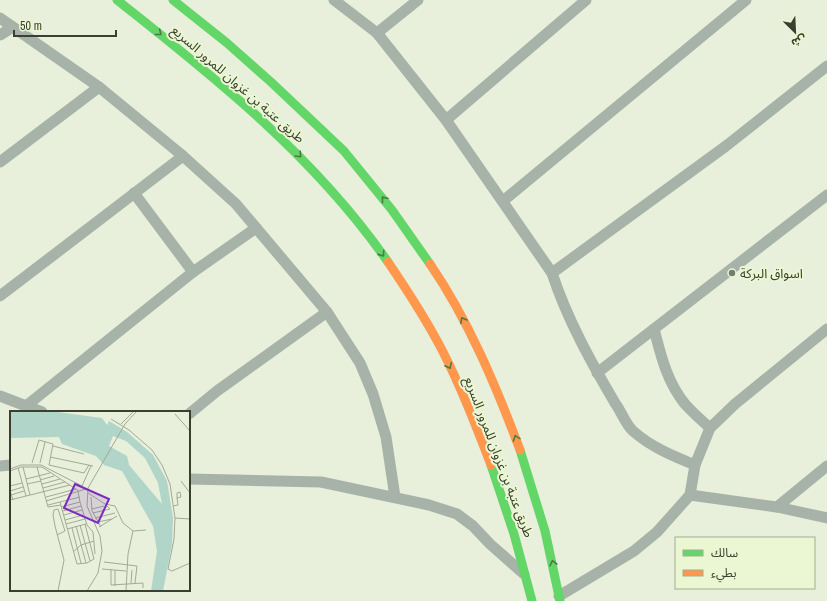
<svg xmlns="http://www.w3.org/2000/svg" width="827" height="601" font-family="'Archivo Narrow','Noto Sans Arabic',sans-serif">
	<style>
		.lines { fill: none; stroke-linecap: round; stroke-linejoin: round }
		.street { stroke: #a7b2a8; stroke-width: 11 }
		.fast { stroke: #63d668; stroke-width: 9 }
		.slow { stroke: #ff974d; stroke-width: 9 }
		.oneway { stroke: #4a7b46 }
		.poi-dot { fill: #777d6c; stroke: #ebf7d2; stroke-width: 1.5 }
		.labels { text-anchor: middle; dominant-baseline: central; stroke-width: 4; stroke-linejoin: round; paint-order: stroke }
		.street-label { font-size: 13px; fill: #3a3f30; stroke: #ebf7d2 }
		.poi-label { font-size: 13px; fill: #3a3f30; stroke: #ebf7d2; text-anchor: start }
		.inset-road { fill: none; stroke: #a2a996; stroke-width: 1 }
		.view { fill: #7b2cbf; fill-opacity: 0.15; stroke: #7b2cbf; stroke-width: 2 }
		.inset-edge { fill: none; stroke: #3a3f30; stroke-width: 2 }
	</style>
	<rect width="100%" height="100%" fill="#e8efda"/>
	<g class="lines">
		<g class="street">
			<polyline points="334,0 377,33 446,120 552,273"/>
			<polyline points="0,18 99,87 183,156 236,204 327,312 360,363 373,394 386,437 395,497"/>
			<polyline points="377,33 418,0"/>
			<polyline points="0,35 13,27"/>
			<polyline points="446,120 586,0"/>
			<polyline points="0,162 99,87"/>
			<polyline points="134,193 193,272"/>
			<polyline points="503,201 746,0"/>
			<polyline points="0,296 183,156"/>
			<path d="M654 329C661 356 667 382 685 404 692 412 701 420 710 428"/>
			<polyline points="597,373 827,195"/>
			<polyline points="0,396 42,412"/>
			<polyline points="26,406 193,272 256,228"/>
			<polyline points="189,414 217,391 327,312"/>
			<path d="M695 465C673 456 651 447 633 431 626 425 621 411 615 403 591 362 567 319 552 273L726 146 827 66"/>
			<polyline points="0,466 11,465"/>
			<polyline points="189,479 321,482 429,505 457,514 473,526 490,544 524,574"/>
			<polyline points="690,495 777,507 827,518"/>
			<polyline points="777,507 827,466"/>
			<polyline points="559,596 634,551 657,532 690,495 695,465 710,428 735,404 827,329"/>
		</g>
		<g class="fast">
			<path d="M117 0C216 78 315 157 388 262"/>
			<polyline points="173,0 227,43 271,82 344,151 392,210 430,264"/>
			<polyline points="520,450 545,531 560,601"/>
			<polyline points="491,465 514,534 532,601"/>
		</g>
		<g class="slow">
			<path d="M388 262C407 290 426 319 442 350 461 387 476 426 491 465"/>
			<path d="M430 264C469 321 496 386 520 450"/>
		</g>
	</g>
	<defs><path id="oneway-chevron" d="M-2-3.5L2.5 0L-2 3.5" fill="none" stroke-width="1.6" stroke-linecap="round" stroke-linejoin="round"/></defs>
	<g class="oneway">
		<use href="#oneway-chevron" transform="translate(159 33) rotate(38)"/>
		<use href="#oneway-chevron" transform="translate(299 155) rotate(46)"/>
		<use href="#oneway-chevron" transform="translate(384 199) rotate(-128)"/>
		<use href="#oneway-chevron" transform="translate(382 254) rotate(55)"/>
		<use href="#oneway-chevron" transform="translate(463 320) rotate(-119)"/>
		<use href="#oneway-chevron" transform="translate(449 366) rotate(64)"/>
		<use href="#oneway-chevron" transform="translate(516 438) rotate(-110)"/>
		<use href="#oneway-chevron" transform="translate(553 563) rotate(-103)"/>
	</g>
	<circle class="poi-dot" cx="732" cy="273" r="4"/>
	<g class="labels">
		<g class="street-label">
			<text transform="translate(238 84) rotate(41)">طريق عتبة بن غزوان للمرور السريع</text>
			<text transform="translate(499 457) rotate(69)">طريق عتبة بن غزوان للمرور السريع</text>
		</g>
		<g class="poi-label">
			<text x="740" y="273">اسواق البركة</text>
		</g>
	</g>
	<g transform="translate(10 411)">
		<rect width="180" height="180" fill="#e8efda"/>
		<path d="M0 0H40L92 7 97 14 99 10 117 21 143 44 157 70 163 107 162 133 153 180H141L147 140 143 115 112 60 94 54 86 45 52 33 49 26 0 27ZM103 25 116 30 135 47 148 72 152 93 119 54 117 45 99 35Z" fill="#b1d5c8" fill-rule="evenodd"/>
		<path class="inset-road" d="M165 3 180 20M101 8 119 19 142 39 152 54 160 73 165 107 164 128 158 158 162 160 180 152M111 13 124 0M43 35 74 43M40 46 83 55M22 52 29 29 43 33 39 54 74 62 79 54M30 52 35 31M13 56 20 84M27 56 38 96 51 94M8 57 16 85M0 58 11 54H31L72 75 81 55M0 60 11 56H32L69 80M16 68 40 62M30 69 44 65M171 70 180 82M17 73 31 70M32 73 50 68M0 75 12 72M33 77 55 71M78 82 95 93 105 95 113 112 123 120 118 143 116 180M1 84 14 80M36 86 66 78M81 86 82 100 91 116M0 89 60 74M3 89 0 80 13 76M36 90 76 78M50 91 67 153 77 152 84 148 75 113M70 91 77 114 83 121 85 143M38 94 70 86M163 95 168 94 167 87V82L170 81 171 86 167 87M51 96 70 91 68 81M82 98 94 95M53 100 71 95M83 102 100 98 97 95M54 104 72 99M85 107 105 102M165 107 180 108M55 109 73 104M88 111 102 108M56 113 75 108M70 114 80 150M66 115 76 152M89 116 107 105M62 117 71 152M57 118 76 113M123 120 136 119M47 124 55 120 48 98 44 99 43 104 45 115 54 149 48 180M63 141 71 134 84 130M94 151 127 155 125 172M92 158 116 160M101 158V174L133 172V177M121 172 122 159M105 175V159M77 180 88 162 92 140 90 125 77 95 78 77 115 13 127 0"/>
		<path class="view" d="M65 73 99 88 88 112 54 97Z"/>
		<rect width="180" height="180" class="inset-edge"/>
	</g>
	<rect x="675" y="537" width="140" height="52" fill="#ebf7d2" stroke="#a4ad91"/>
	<rect x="683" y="550" width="20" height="6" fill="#63d668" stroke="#a4ad91"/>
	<text x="711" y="557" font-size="12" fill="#3a3f30">سالك</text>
	<rect x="683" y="570" width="20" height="6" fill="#ff974d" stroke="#a4ad91"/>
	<text x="711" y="577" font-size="12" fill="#3a3f30">بطيء</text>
	<g transform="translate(795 32) rotate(156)" stroke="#ebf7d2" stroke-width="3" paint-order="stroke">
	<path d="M0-3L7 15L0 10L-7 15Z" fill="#3a3f30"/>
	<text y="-6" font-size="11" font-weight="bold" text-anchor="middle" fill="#3a3f30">ش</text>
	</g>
	<path d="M14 30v6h102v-6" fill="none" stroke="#3a3f30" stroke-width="2"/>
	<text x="20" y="30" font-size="12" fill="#3a3f30" stroke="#ebf7d2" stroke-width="3" paint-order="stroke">50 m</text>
</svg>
